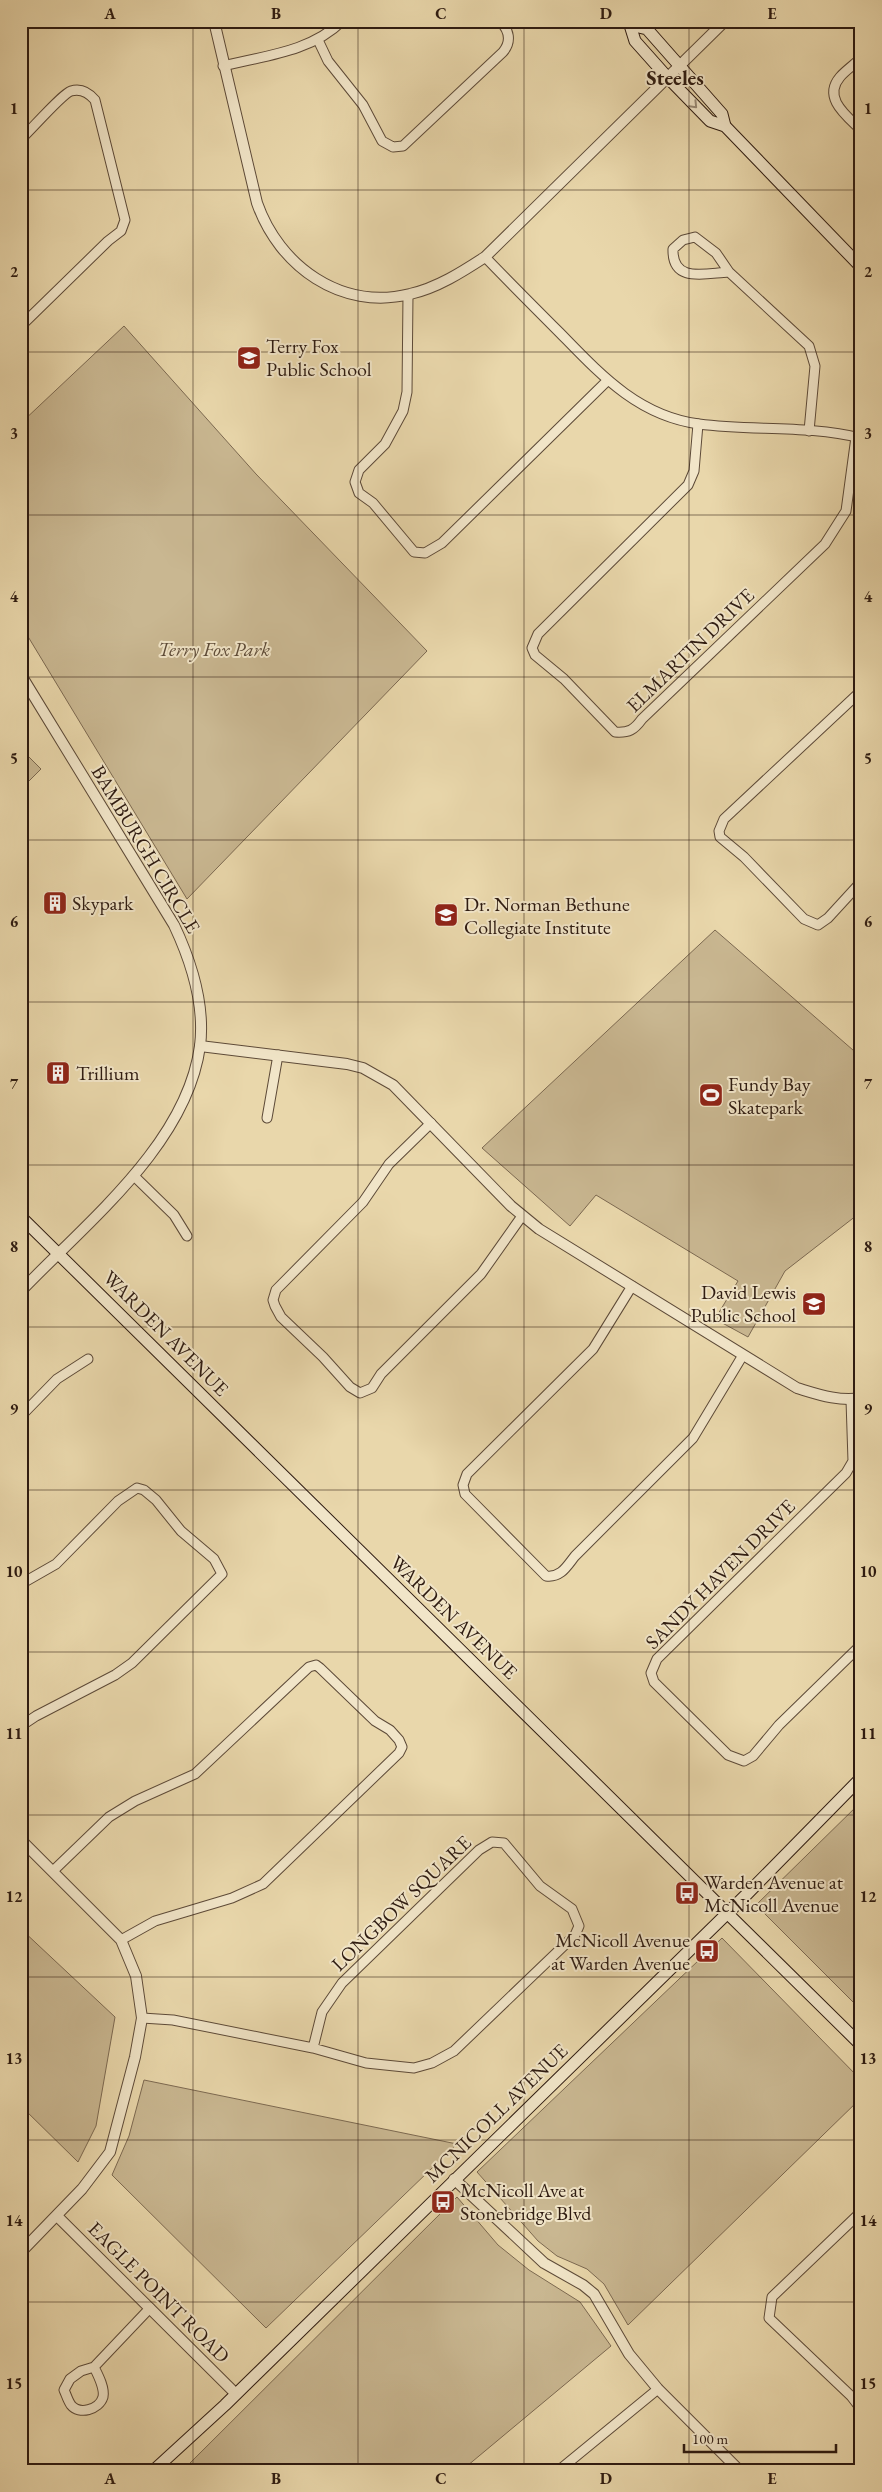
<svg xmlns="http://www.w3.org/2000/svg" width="882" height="2492" font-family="'EB Garamond',serif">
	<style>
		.green { fill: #c9b791; stroke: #7c6951 }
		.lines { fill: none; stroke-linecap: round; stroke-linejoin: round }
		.minor-casing { stroke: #5d4a38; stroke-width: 11 }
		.tertiary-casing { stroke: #5d4a38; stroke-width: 12 }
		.secondary-casing { stroke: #2e1b11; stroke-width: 13 }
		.minor { stroke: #f1e5c8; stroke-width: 9 }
		.tertiary { stroke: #f1e5c8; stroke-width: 10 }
		.secondary { stroke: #f1e5c8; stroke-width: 11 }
		.oneway { stroke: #998a76 }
		.grid { fill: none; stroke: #2e1b11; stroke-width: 1; stroke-opacity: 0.55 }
		.labels { text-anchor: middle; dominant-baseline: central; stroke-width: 4; stroke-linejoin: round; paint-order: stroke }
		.poi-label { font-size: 20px; fill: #2e1b11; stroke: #f1e5c8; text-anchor: start }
		.park-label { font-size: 20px; font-style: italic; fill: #5c4a37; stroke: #f1e5c8 }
		.street-label { font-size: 20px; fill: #2e1b11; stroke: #f1e5c8 }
		.neighbourhood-label { font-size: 21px; font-weight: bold; fill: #2e1b11; stroke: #f1e5c8 }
		.neatline { fill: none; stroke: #2e1b11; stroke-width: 2 }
		.grid-label { font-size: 16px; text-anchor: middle; font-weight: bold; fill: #2e1b11 }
	</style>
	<rect width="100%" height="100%" fill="#e9d7ab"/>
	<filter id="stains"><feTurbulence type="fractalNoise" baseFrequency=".004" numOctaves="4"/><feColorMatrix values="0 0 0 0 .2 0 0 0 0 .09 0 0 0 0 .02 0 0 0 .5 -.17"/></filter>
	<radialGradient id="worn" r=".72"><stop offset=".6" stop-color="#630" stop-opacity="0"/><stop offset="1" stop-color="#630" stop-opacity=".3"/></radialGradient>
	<g class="green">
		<polygon points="124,326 256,474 427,651 187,899 21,625 21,423"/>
		<polygon points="21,749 41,769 21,789"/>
		<polygon points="715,930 861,1057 861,1212 785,1271 748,1337 715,1319 738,1281 596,1195 570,1226 482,1148"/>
		<polygon points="861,1802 861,2010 756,1905"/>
		<polygon points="21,1929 115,2017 96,2126 78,2162 21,2106"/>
		<polygon points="722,1938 861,2080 861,2098 628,2325 604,2284 587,2269 557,2256 538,2241 477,2172"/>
		<polygon points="144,2080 457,2144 266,2328 112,2175 129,2136"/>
		<polygon points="457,2197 498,2245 529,2270 580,2302 611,2346 461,2471 182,2471"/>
	</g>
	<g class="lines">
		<defs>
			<g id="minor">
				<path d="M318 40 328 61 363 105 382 141 393 147 403 146 503 52C512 41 509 30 500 21"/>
				<path d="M861 58C854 65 846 70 840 77 822 98 847 116 861 130"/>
				<path d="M223 66C263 56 311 52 342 21"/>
				<path d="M21 139C31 130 62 94 71 91 81 88 89 93 95 100L125 220 121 231 108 241 21 326"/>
				<path d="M485 257C510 283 535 308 560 333 600 374 638 416 699 424 752 431 808 425 861 438"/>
				<path d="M729 272C706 273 672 284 673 249L683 240 695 237 716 253 729 272 809 346 815 366 809 431"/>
				<polyline points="408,295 407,392 403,411 385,444 359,470 355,482 359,493 373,503 414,552 425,553 442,543 607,381"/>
				<path d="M698 424 694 471 688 485 538 634 532 648 535 655 564 679 615 732C629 733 634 730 642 719L825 544 846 511 856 437"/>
				<polyline points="861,691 724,819 719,831 720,837 744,857 804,919 818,925 828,918 861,882"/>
				<polyline points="267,1118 278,1055"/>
				<polyline points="431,1123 389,1164 363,1202 276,1290 273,1300 275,1306 281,1317 323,1357 350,1387 360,1393 372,1388 381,1374 481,1274 522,1216"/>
				<polyline points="134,1176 174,1215 187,1236"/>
				<path d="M632 1286 593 1349 467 1474 463 1485 465 1494 546 1576C561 1578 567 1566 575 1556L693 1438 743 1355"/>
				<polyline points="851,1400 853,1461 846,1473 657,1659 651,1673 654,1682 728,1755 744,1761 753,1756 779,1725 861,1645"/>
				<polyline points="21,1416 57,1379 88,1359"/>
				<polyline points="21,1584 56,1564 118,1501 137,1488 144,1490 156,1500 181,1531 214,1559 222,1574 132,1663 115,1675 36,1716 21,1726"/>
				<polyline points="53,1871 109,1817 135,1801 195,1774 309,1667 316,1665 320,1668 375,1721 390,1730 399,1740 402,1747 399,1753 263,1884 232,1898 155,1921 121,1940"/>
				<polyline points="142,2018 173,2020 313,2048 366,2063 414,2068 432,2063 454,2051 575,1935 579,1926 572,1909 540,1886 504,1843 492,1842 479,1850 342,1983 322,2012 313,2048"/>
				<polyline points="861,2212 772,2297 769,2318 851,2396 861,2409"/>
				<path d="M94 2367C98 2375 105 2388 103 2397 99 2410 79 2415 71 2405 68 2401 66 2394 64 2390L70 2379 81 2371 94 2367 150 2308"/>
				<polyline points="558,2471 658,2389"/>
			</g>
			<g id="tertiary">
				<path d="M214 21 257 203C279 266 341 311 410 294 437 288 462 272 485 257L725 21"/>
				<path d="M21 675 174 925C191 961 205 1006 200 1046 187 1144 86 1223 21 1291"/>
				<path d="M200 1046 347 1064 363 1068 393 1085 511 1206 539 1229 797 1388C817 1394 839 1402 861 1398"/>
				<polyline points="21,1840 121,1940 136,1976 142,2018 135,2057 110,2152 82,2189 21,2252"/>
				<polyline points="454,2179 544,2263 583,2285 594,2294 629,2354 658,2389 740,2471"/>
				<polyline points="57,2216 236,2394"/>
			</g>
			<g id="secondary">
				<polyline points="627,21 630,25 635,41 668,78 710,121 725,126 861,267"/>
				<polyline points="630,25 647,29 722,114 725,126"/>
				<polyline points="21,1217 861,2045"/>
				<polyline points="153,2471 225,2405 747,1894 861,1778"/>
			</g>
		</defs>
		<use href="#minor" class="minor-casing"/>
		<use href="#tertiary" class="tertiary-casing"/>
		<use href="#secondary" class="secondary-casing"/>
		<use href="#minor" class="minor"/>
		<use href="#tertiary" class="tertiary"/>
		<use href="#secondary" class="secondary"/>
	</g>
	<defs><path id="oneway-chevron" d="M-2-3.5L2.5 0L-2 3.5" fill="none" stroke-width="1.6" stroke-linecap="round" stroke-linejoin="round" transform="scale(1.25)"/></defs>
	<use class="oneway" href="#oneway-chevron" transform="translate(694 105) rotate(46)"/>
	<path class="grid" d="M193 21V2471M358 21V2471M524 21V2471M689 21V2471M21 190H861M21 352H861M21 515H861M21 677H861M21 840H861M21 1002H861M21 1165H861M21 1327H861M21 1490H861M21 1652H861M21 1815H861M21 1977H861M21 2140H861M21 2302H861"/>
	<defs>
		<symbol id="school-square" viewBox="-11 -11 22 22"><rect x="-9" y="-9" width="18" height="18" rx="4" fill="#8f2418" stroke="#f1e5c8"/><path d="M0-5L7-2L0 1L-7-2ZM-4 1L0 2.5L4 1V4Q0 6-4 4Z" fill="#fff"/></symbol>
		<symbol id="building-square" viewBox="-11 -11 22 22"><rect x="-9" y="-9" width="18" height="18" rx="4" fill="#8f2418" stroke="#f1e5c8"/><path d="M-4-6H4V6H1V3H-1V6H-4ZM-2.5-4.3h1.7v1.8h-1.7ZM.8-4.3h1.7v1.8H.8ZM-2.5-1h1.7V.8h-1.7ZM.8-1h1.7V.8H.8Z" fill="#fff"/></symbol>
		<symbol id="stadium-square" viewBox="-11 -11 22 22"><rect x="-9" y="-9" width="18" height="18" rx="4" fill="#8f2418" stroke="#f1e5c8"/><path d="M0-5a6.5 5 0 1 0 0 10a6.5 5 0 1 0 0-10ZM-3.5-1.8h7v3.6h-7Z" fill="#fff"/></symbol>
		<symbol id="bus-square" viewBox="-11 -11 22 22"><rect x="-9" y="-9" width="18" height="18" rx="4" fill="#8f2418" stroke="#f1e5c8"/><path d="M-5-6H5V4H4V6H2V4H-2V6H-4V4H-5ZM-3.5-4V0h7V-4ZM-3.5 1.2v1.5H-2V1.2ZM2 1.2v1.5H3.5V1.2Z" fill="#fff"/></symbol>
	</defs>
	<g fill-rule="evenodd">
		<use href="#school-square" x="235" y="344" width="28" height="28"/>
		<use href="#building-square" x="41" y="889" width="28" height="28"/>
		<use href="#school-square" x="432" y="901" width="28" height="28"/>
		<use href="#building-square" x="44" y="1059" width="28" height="28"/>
		<use href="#stadium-square" x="697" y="1081" width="28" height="28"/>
		<use href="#school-square" x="800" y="1290" width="28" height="28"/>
		<use href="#bus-square" x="673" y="1879" width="28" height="28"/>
		<use href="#bus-square" x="693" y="1937" width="28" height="28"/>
		<use href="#bus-square" x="429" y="2188" width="28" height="28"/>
	</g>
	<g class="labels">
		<g class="poi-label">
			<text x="266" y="346">Terry Fox<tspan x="266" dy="23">Public School</tspan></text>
			<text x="72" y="903">Skypark</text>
			<text x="464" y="904">Dr. Norman Bethune<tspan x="464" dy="23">Collegiate Institute</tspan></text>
			<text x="76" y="1073">Trillium</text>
			<text x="728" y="1084">Fundy Bay<tspan x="728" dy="23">Skatepark</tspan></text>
			<text x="796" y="1292" text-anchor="end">David Lewis<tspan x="796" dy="23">Public School</tspan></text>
			<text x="704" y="1882">Warden Avenue at<tspan x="704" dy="23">McNicoll Avenue</tspan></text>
			<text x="690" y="1940" text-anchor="end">McNicoll Avenue<tspan x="690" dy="23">at Warden Avenue</tspan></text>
			<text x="460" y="2190">McNicoll Ave at<tspan x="460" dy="23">Stonebridge Blvd</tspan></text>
		</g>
		<g class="park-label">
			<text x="214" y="649">Terry Fox Park</text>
		</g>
		<g class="street-label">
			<text transform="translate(690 650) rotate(-44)">ELMARTIN DRIVE</text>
			<text transform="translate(146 849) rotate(59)">BAMBURGH CIRCLE</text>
			<text transform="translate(166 1333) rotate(45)">WARDEN AVENUE</text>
			<text transform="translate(720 1574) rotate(-45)">SANDY HAVEN DRIVE</text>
			<text transform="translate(454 1617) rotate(44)">WARDEN AVENUE</text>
			<text transform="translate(401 1903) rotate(-44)">LONGBOW SQUARE</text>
			<text transform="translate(496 2113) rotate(-44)">MCNICOLL AVENUE</text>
			<text transform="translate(159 2292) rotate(45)">EAGLE POINT ROAD</text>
		</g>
		<g class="neighbourhood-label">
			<text x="675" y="77">Steeles</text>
		</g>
	</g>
	<rect width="882" height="2492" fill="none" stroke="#e9d7ab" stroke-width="55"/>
	<path d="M684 2444v8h152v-8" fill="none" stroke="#2e1b11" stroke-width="2.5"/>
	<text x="692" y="2444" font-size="15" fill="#2e1b11" stroke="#f1e5c8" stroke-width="4" paint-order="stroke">100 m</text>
	<rect x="28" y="28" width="826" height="2436" class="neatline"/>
	<g class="grid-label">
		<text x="110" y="19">A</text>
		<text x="276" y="19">B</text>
		<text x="441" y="19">C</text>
		<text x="606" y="19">D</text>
		<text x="772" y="19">E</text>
		<text x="14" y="114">1</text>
		<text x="868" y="114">1</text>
		<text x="14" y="277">2</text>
		<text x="868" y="277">2</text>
		<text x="14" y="439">3</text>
		<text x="868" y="439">3</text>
		<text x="14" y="602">4</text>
		<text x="868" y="602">4</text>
		<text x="14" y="764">5</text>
		<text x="868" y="764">5</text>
		<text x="14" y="927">6</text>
		<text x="868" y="927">6</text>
		<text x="14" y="1089">7</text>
		<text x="868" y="1089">7</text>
		<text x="14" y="1252">8</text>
		<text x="868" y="1252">8</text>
		<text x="14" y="1414">9</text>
		<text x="868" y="1414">9</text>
		<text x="14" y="1577">10</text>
		<text x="868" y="1577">10</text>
		<text x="14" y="1739">11</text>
		<text x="868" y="1739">11</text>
		<text x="14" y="1902">12</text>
		<text x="868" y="1902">12</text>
		<text x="14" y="2064">13</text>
		<text x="868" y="2064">13</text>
		<text x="14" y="2226">14</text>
		<text x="868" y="2226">14</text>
		<text x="14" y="2389">15</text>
		<text x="868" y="2389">15</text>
		<text x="110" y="2484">A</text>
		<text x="276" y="2484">B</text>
		<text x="441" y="2484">C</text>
		<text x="606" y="2484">D</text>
		<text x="772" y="2484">E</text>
	</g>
	<rect width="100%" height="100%" filter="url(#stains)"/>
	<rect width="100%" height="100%" fill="url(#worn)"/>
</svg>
